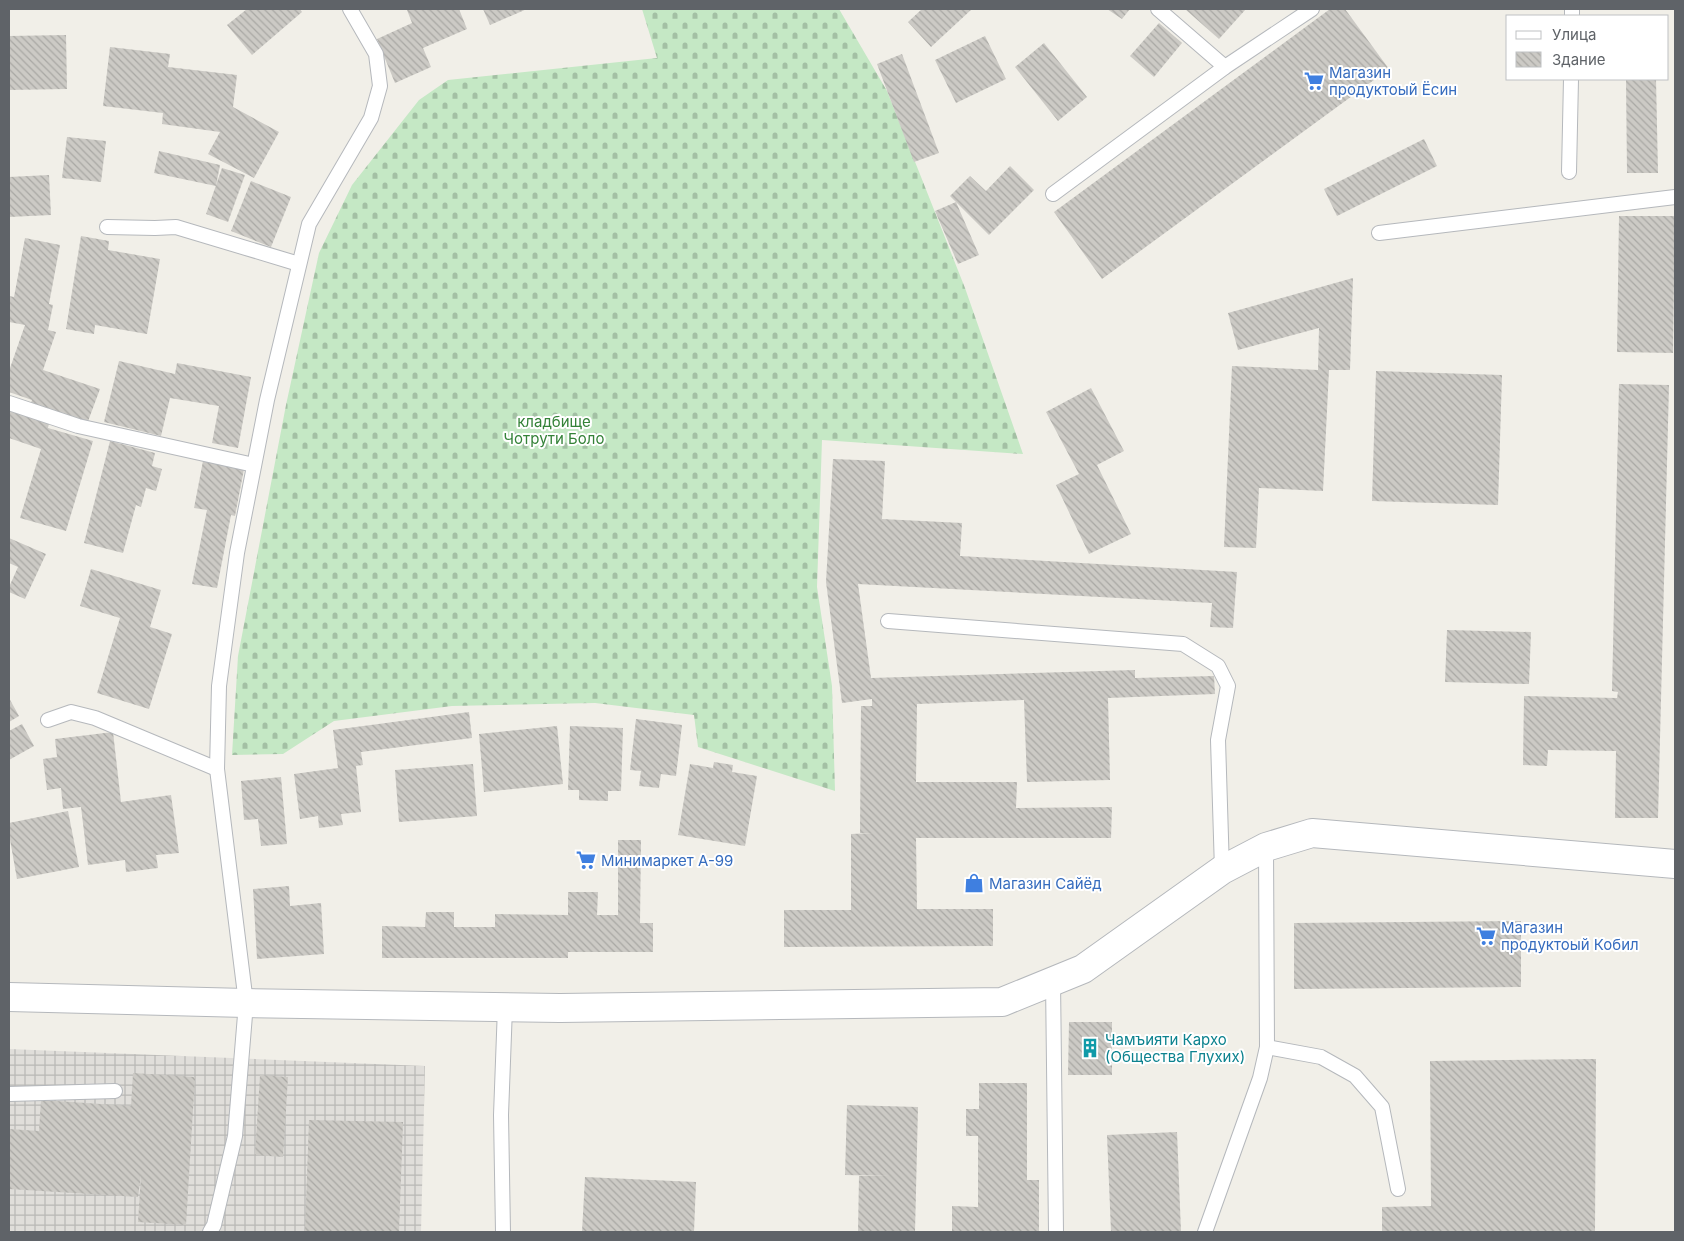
<svg xmlns="http://www.w3.org/2000/svg" width="1684" height="1241" font-family="Inter,sans-serif">
	<style>
		.industrial { fill: url(#industrial-grid) }
		.cemetery { fill: url(#cemetery-stones) }
		.building { fill: url(#building-back-hatch) }
		.lines { fill: none; stroke-linecap: round; stroke-linejoin: round }
		.service-casing { stroke: #b5b8bc; stroke-width: 16 }
		.tertiary-casing { stroke: #b5b8bc; stroke-width: 30 }
		.service { stroke: #fff; stroke-width: 14 }
		.tertiary { stroke: #fff; stroke-width: 28 }
		.labels { text-anchor: middle; dominant-baseline: central; stroke-width: 4; stroke-linejoin: round; paint-order: stroke }
		.shop-label { font-size: 15px; fill: #366cbe; stroke: #fff; text-anchor: start }
		.park-label { font-size: 15px; fill: #348238; stroke: #fff }
		.culture-label { font-size: 15px; fill: #0d838f; stroke: #fff; text-anchor: start }
	</style>
	<defs>
		<pattern id="industrial-grid" width="8" height="8" patternUnits="userSpaceOnUse" patternTransform="scale(1.25)"><rect width="8" height="8" fill="#e0deda"/><path d="M0 4h8M4 0v8" fill="none" stroke="#b9b8b5"/></pattern>
		<pattern id="cemetery-stones" width="16" height="16" patternUnits="userSpaceOnUse" patternTransform="scale(1.25)"><rect width="16" height="16" fill="#c5e8c5"/><path d="M2 7V4a2 2 0 0 1 4 0v3zM10 15v-3a2 2 0 0 1 4 0v3z" fill="#a3c0a4"/></pattern>
		<pattern id="building-back-hatch" width="6" height="6" patternUnits="userSpaceOnUse" patternTransform="scale(1.25)"><rect width="6" height="6" fill="#cccac5"/><path d="M-1 5l2 2M0 0l6 6M5-1l2 2" fill="none" stroke="#a9a8a4"/></pattern>
	</defs>
	<rect width="100%" height="100%" fill="#f1efe8"/>
	<polygon class="industrial" points="9,1049 425,1066 421,1232 9,1232"/>
	<polygon class="cemetery" points="642,9 839,9 887,91 965,288 1023,454 822,440 817,587 832,686 835,791 698,747 694,715 595,703 452,706 334,721 283,754 232,755 238,656 286,405 319,253 352,185 419,100 448,80 657,58"/>
	<g class="building">
		<polygon points="247,9 300,9 302,12 252,55 227,25"/>
		<polygon points="409,9 459,9 467,29 423,48 431,67 395,83 377,39 412,23 407,10"/>
		<polygon points="483,9 527,9 490,25"/>
		<polygon points="922,9 972,9 931,47 908,22"/>
		<polygon points="1107,9 1130,9 1122,19"/>
		<polygon points="1185,9 1246,9 1219,39"/>
		<polygon points="1330,9 1345,9 1389,69 1102,279 1054,212"/>
		<polygon points="1159,23 1182,43 1154,77 1130,56"/>
		<polygon points="66,35 67,89 9,90 9,36"/>
		<polygon points="985,36 1006,79 956,103 935,60"/>
		<polygon points="1044,43 1087,97 1058,121 1015,67"/>
		<polygon points="110,47 170,54 168,67 237,75 233,107 279,132 254,178 208,154 220,132 162,124 163,113 103,106"/>
		<polygon points="902,54 939,153 914,162 877,64"/>
		<polygon points="1626,79 1656,79 1658,173 1627,173"/>
		<polygon points="67,137 106,141 101,182 62,178"/>
		<polygon points="1424,139 1437,166 1337,216 1324,189"/>
		<polygon points="159,151 220,165 216,186 154,173"/>
		<polygon points="1010,166 1034,190 989,235 956,202 979,255 958,264 935,211 956,202 950,196 970,176 986,191"/>
		<polygon points="222,168 245,175 228,222 206,214"/>
		<polygon points="49,175 51,215 9,217 9,177"/>
		<polygon points="251,181 291,197 271,247 231,231"/>
		<polygon points="1619,216 1675,216 1673,353 1617,352"/>
		<polygon points="81,236 109,241 108,250 160,259 147,334 95,325 94,334 66,329"/>
		<polygon points="25,238 60,245 49,304 53,305 48,330 56,332 43,370 100,389 87,424 30,405 32,400 9,392 9,371 25,325 9,322 9,296 14,297"/>
		<polygon points="1353,278 1350,370 1329,370 1323,491 1259,488 1256,548 1224,547 1232,366 1318,370 1319,328 1238,350 1228,313"/>
		<polygon points="119,361 175,374 177,363 251,377 238,448 212,443 219,406 170,398 161,436 104,422"/>
		<polygon points="1376,371 1502,375 1498,505 1372,501"/>
		<polygon points="1619,384 1669,385 1658,818 1615,818 1616,751 1548,750 1547,766 1523,765 1524,696 1617,698 1618,692 1612,691"/>
		<polygon points="1091,388 1124,451 1097,465 1131,534 1089,554 1056,485 1079,474 1046,412"/>
		<polygon points="9,409 49,423 48,428 93,441 66,531 20,518 41,449 9,438"/>
		<polygon points="110,441 155,453 152,466 162,469 156,491 146,488 141,507 136,505 123,553 84,543"/>
		<polygon points="833,459 885,461 882,519 962,523 960,556 1237,572 1233,628 1210,627 1212,603 858,584 871,678 1135,670 1135,678 1214,676 1215,694 1108,698 1110,780 1027,782 1024,700 917,704 916,782 1017,782 1016,808 1112,807 1111,838 916,838 917,909 993,909 993,946 784,947 784,910 851,910 851,834 873,833 860,833 861,706 872,706 872,699 842,703 826,582"/>
		<polygon points="203,461 244,469 235,516 231,515 217,588 192,584 207,510 194,508"/>
		<polygon points="9,538 46,554 25,599 9,592 9,587 18,567 9,563"/>
		<polygon points="91,569 161,590 150,627 172,634 149,709 97,693 120,618 80,606"/>
		<polygon points="1447,630 1531,632 1529,684 1445,682"/>
		<polygon points="9,698 19,716 9,722"/>
		<polygon points="469,712 472,738 361,752 363,765 356,766 361,812 341,814 343,825 319,828 318,816 300,819 294,774 338,768 333,730"/>
		<polygon points="636,719 682,725 676,776 661,774 659,788 639,786 641,771 630,770"/>
		<polygon points="22,724 34,746 9,760 9,731"/>
		<polygon points="557,726 563,784 484,792 479,734"/>
		<polygon points="570,726 623,728 621,791 608,791 608,801 579,800 579,790 568,790"/>
		<polygon points="113,732 121,802 171,795 179,853 156,855 158,868 126,872 125,860 88,865 81,807 63,809 61,788 47,790 43,759 57,757 55,739"/>
		<polygon points="714,762 733,765 732,772 757,776 745,846 678,835 690,764 713,768"/>
		<polygon points="473,764 477,816 399,822 395,770"/>
		<polygon points="281,777 287,844 261,846 258,819 244,820 241,781"/>
		<polygon points="68,811 79,867 17,879 9,834 9,823"/>
		<polygon points="618,840 641,840 640,923 653,923 653,952 568,952 568,958 382,958 382,926 425,927 426,912 454,912 454,927 495,927 495,914 568,915 568,892 598,892 597,915 618,915"/>
		<polygon points="289,886 290,906 321,903 324,954 257,959 253,889"/>
		<polygon points="1521,921 1521,987 1294,989 1294,923"/>
		<polygon points="1069,1022 1112,1022 1112,1075 1068,1075"/>
		<polygon points="1596,1059 1595,1232 1382,1232 1382,1207 1431,1206 1430,1061"/>
		<polygon points="133,1073 195,1077 186,1225 138,1222 141,1175 138,1197 9,1189 9,1129 39,1131 41,1100 131,1106"/>
		<polygon points="260,1075 288,1077 283,1157 255,1155"/>
		<polygon points="979,1083 1027,1083 1027,1180 1039,1180 1039,1232 952,1232 952,1206 978,1207 978,1136 966,1136 966,1109 979,1109"/>
		<polygon points="847,1105 918,1107 915,1232 858,1232 859,1176 889,1176 845,1175"/>
		<polygon points="309,1120 403,1122 399,1232 305,1232"/>
		<polygon points="1177,1132 1181,1232 1111,1232 1107,1135"/>
		<polygon points="585,1177 696,1182 694,1232 582,1232"/>
	</g>
	<g class="lines">
		<defs>
			<g id="service">
				<polyline points="1158,9 1225,67"/>
				<polyline points="1572,16 1572,9"/>
				<polyline points="1569,172 1571,79"/>
				<polyline points="1053,194 1225,67 1312,9"/>
				<polyline points="107,227 155,228 176,227 299,264"/>
				<polyline points="1379,233 1675,197"/>
				<polyline points="9,403 78,426 254,465"/>
				<polyline points="888,621 1183,644 1218,666 1228,686 1218,740 1222,870"/>
				<polyline points="48,720 71,712 95,718 217,769"/>
				<polyline points="1053,981 1056,1232"/>
				<polyline points="1267,1047 1321,1057 1355,1076 1382,1107 1398,1189"/>
				<polyline points="9,1094 115,1091"/>
				<polyline points="210,1232 214,1225 235,1136 246,1003 217,769 219,686 237,553 267,400 309,224 371,118 380,86 376,54 350,9"/>
				<polyline points="503,1232 501,1115 505,1007"/>
				<polyline points="1205,1232 1260,1078 1267,1047 1266,847"/>
			</g>
			<polyline id="tertiary" points="9,997 246,1003 560,1008 1002,1002 1083,969 1222,870 1266,847 1312,833 1675,864"/>
		</defs>
		<use href="#service" class="service-casing"/>
		<use href="#tertiary" class="tertiary-casing"/>
		<use href="#service" class="service"/>
		<use href="#tertiary" class="tertiary"/>
	</g>
	<defs>
		<symbol id="supermarket-bare" viewBox="-9 -9 18 18"><path d="M-6-5.5h2.5l.6 2H6L4.5 2H-2.5L-4.4-4H-6ZM-1.5 3.2a1.3 1.3 0 1 0 .1 0ZM3 3.2a1.3 1.3 0 1 0 .1 0Z" fill="#3f7fe0" stroke="#fff" stroke-width="2.5" paint-order="stroke"/></symbol>
		<symbol id="shop-bare" viewBox="-9 -9 18 18"><path d="M-5-2.5h2.3a2.7 3.5 0 0 1 5.4 0H5L5.5 6h-11ZM-1.5-2.5h3a1.5 2.3 0 0 0-3 0Z" fill="#3f7fe0" stroke="#fff" stroke-width="2.5" paint-order="stroke"/></symbol>
		<symbol id="building-bare" viewBox="-9 -9 18 18"><path d="M-4-6H4V6H1V3H-1V6H-4ZM-2.5-4.3h1.7v1.8h-1.7ZM.8-4.3h1.7v1.8H.8ZM-2.5-1h1.7V.8h-1.7ZM.8-1h1.7V.8H.8Z" fill="#0f9aa8" stroke="#fff" stroke-width="2.5" paint-order="stroke"/></symbol>
	</defs>
	<g fill-rule="evenodd">
		<use href="#supermarket-bare" x="1300" y="67" width="28" height="28"/>
		<use href="#supermarket-bare" x="572" y="846" width="28" height="28"/>
		<use href="#shop-bare" x="960" y="869" width="28" height="28"/>
		<use href="#supermarket-bare" x="1472" y="922" width="28" height="28"/>
		<use href="#building-bare" x="1076" y="1034" width="28" height="28"/>
	</g>
	<g class="labels">
		<g class="shop-label">
			<text x="1329" y="72">Магазин<tspan x="1329" dy="17">продуктоый Ёсин</tspan></text>
			<text x="601" y="860">Минимаркет А-99</text>
			<text x="989" y="883">Магазин Сайёд</text>
			<text x="1501" y="927">Магазин<tspan x="1501" dy="17">продуктоый Кобил</tspan></text>
		</g>
		<g class="park-label">
			<text x="554" y="421">кладбище<tspan x="554" dy="17">Чотрути Боло</tspan></text>
		</g>
		<g class="culture-label">
			<text x="1105" y="1039">Чамъияти Кархо<tspan x="1105" dy="17">(Общества Глухих)</tspan></text>
		</g>
	</g>
	<rect width="1684" height="1241" fill="none" stroke="#5f6368" stroke-width="20"/>
	<rect x="1506" y="15" width="162" height="65" fill="#ffffff" stroke="#bfc1c3"/>
	<rect x="1516" y="31" width="25" height="8" fill="#ffffff" stroke="#bfc1c3"/>
	<text x="1552" y="40" font-size="15" fill="#5f6368">Улица</text>
	<rect x="1516" y="52" width="25" height="15" fill="url(#building-back-hatch)" stroke="#bfc1c3"/>
	<text x="1552" y="65" font-size="15" fill="#5f6368">Здание</text>
</svg>
